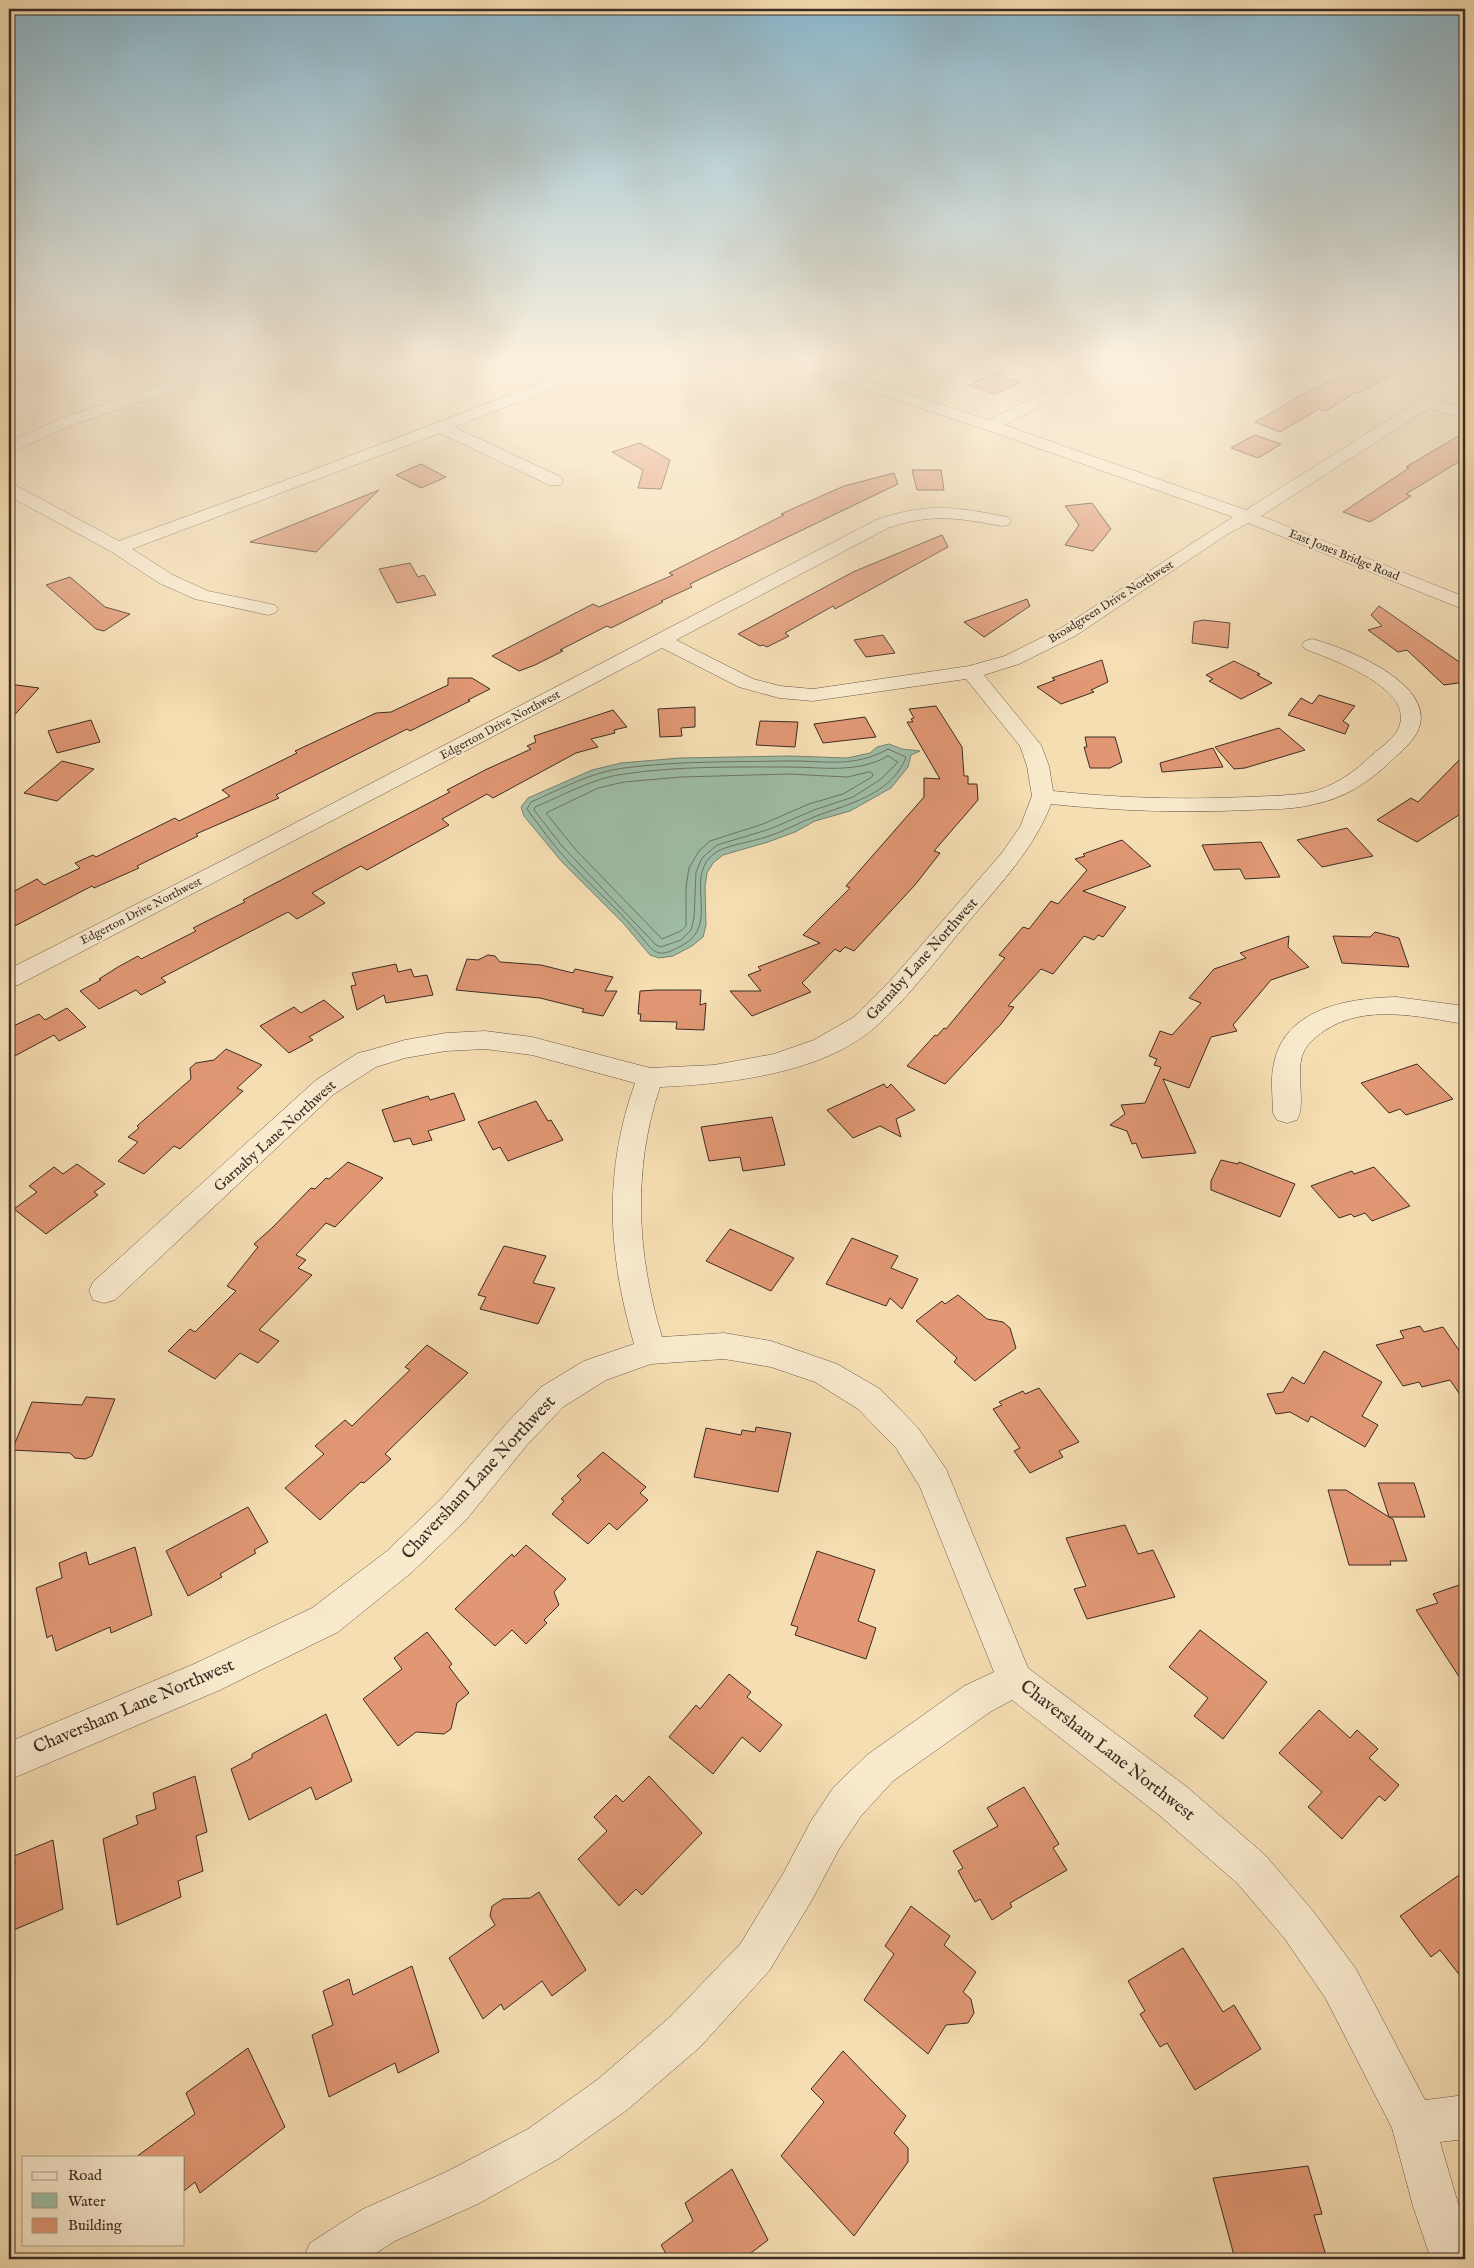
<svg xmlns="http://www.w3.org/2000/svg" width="1474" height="2268" font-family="'IM FELL English',serif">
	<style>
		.water { fill: #9ebda6; stroke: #778372 }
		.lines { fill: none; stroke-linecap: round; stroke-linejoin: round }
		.shore { stroke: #6d7466; stroke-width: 1 }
		.building { fill: #e19774; stroke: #3c2c25 }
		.minor-casing { stroke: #6a5848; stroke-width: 1 }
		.minor { fill: #f9eace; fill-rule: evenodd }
		.labels { text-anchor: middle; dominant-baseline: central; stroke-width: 4.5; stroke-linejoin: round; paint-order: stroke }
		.far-street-label { font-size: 12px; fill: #3c2c25; stroke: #f9eace }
		.street-label { font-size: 15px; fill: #3c2c25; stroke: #f9eace }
		.near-street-label { font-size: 18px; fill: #3c2c25; stroke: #f9eace }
	</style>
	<rect width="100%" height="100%" fill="#f6deb3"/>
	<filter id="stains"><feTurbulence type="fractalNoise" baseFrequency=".004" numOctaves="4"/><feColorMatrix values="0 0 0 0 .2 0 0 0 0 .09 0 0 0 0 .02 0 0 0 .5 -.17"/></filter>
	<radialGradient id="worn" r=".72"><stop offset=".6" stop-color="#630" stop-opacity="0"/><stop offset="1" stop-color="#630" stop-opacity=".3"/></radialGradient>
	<polygon class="water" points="889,744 902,749 920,751 911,755 908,767 891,788 850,811 815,821 795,832 768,842 723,855 713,863 707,873 705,887 706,925 703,937 692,946 673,956 659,958 650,955 624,924 562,862 524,816 521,807 528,798 592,770 621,763 680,758 790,756 847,758 870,753 877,747"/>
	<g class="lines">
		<g class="shore">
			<path d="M888 749 906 757C892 795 847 804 814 817 798 823 783 832 766 837 751 842 732 844 718 851 679 874 724 925 681 946 675 949 667 954 660 953 651 952 644 939 638 933 616 907 590 885 567 860 552 844 540 826 527 809L531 802C561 789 591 772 624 768 677 761 731 762 784 761 822 760 853 769 888 749Z"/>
			<path d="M888 756 898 762 881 779 853 797 814 810 770 829 717 845 702 858 696 872 694 918 691 930 681 940 661 947 656 945 562 846 534 810 535 807C564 795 593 778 624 774 678 766 734 767 788 767 823 767 856 774 888 756Z"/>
			<polygon points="870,772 873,774 872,777 843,794 809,804 763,824 710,841 699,851 689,868 686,887 686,926 681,931 662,939 576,850 546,813 598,788 624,782 681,777 789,774 847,777"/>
		</g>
	</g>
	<g class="building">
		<polygon points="1368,363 1414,363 1359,393 1356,392 1326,411 1319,409 1280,432 1255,422 1314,388"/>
		<polygon points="994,373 1020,383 995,394 969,385"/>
		<polygon points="1465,432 1465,458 1406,494 1411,496 1370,522 1343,512 1409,468 1406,467"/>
		<polygon points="1255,435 1281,444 1258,458 1231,448"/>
		<polygon points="640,443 670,460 661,489 638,488 643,470 612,452"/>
		<polygon points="421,464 446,477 421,488 396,475"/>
		<polygon points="912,470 941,470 944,490 917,490"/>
		<polygon points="894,473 898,484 690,584 692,587 661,601 663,602 611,628 607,626 560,650 563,651 535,665 519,671 492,656 593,604 599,607 673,575 669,573 784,515 781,514 844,486"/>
		<polygon points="379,490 316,552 250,542"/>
		<polygon points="1092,503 1111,529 1093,551 1065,545 1079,525 1065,506"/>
		<polygon points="942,535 948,547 835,609 833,606 785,633 789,636 767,647 763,645 760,646 738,634 853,572"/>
		<polygon points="410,563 418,577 424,575 436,595 397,603 379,569"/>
		<polygon points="70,577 105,607 130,614 104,631 96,629 46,585"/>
		<polygon points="1027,599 1030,606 984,637 964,622"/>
		<polygon points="1379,606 1465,666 1465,682 1444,685 1407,650 1398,652 1368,630 1382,626 1371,615"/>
		<polygon points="1203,620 1230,623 1228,648 1192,643 1194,622"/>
		<polygon points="883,635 895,653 866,657 854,640"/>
		<polygon points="1102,660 1108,682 1091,690 1094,692 1061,704 1037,687 1055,680 1052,678"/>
		<polygon points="1234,661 1260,674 1257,675 1272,683 1241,699 1209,681 1213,679 1206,675"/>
		<polygon points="448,678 472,678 490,689 468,700 470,701 410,731 407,729 276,795 279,798 196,834 198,836 137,866 139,868 94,888 92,886 9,929 9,894 37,879 44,885 80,868 75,863 93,855 96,857 175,818 179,821 230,796 222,790 297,753 295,751 376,713 391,712 448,685"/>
		<polygon points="9,684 39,688 9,721"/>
		<polygon points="1319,695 1355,706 1343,721 1349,725 1345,734 1288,715 1301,698 1312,704"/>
		<polygon points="936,706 962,747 964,776 968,776 968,784 977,784 978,800 934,851 940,853 915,885 854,951 845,947 840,952 835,949 802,983 811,992 752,1016 730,991 761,991 748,975 761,970 758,967 820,943 803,935 850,888 846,886 924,797 924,778 940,779 907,722 913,722 911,719 914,718 909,709"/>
		<polygon points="695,707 695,727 681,728 682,736 660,737 658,709"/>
		<polygon points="613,710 627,727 614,730 615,733 591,739 598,747 576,753 493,798 487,794 442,819 449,825 367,870 361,866 312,893 325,903 297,919 288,912 161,978 166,982 141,995 136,990 99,1009 80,991 101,980 99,979 118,967 138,956 141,959 196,931 193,928 245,902 243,900 450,792 447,790 485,770 531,749 527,746 536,742 534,736"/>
		<polygon points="865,717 876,737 823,743 814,724"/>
		<polygon points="91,720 100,742 57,753 48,731"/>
		<polygon points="760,721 798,722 795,747 756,745"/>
		<polygon points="1279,728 1305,750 1245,768 1234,769 1215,747"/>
		<polygon points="1085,737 1115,737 1122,762 1110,768 1090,768 1084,747 1087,747"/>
		<polygon points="1213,748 1223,767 1162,772 1160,763"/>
		<polygon points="1465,754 1465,811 1417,842 1377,820 1411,798 1418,802"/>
		<polygon points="62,761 94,769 57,801 24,793"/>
		<polygon points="1347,828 1373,856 1322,867 1297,840"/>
		<polygon points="1122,840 1151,866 1083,891 1126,907 1103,937 1098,935 1094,940 1084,936 1053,974 1041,969 1008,1006 1014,1007 1001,1024 945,1084 907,1066 935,1035 937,1036 944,1028 946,1029 1005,958 999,955 1023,927 1029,929 1051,901 1058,904 1087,870 1075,859 1085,856 1083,854"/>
		<polygon points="1261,842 1280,877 1245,879 1240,869 1214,870 1202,845"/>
		<polygon points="1375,932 1399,938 1409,967 1342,963 1333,936 1370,937"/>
		<polygon points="1289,936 1288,947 1309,967 1271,980 1233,1025 1237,1031 1211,1037 1189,1088 1163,1079 1196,1153 1142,1158 1136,1143 1132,1144 1127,1131 1110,1125 1125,1114 1121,1105 1145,1103 1161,1067 1154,1065 1157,1059 1149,1056 1160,1031 1172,1035 1201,1003 1189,998 1214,969 1246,958 1240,953"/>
		<polygon points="488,955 495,956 500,962 541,965 573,973 575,969 613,977 605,991 617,991 603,1016 582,1012 584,1009 540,998 456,990 467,959 478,960"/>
		<polygon points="396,964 398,972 411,969 414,977 427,975 433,995 386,1003 384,995 357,1010 351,986 356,985 352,973"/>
		<polygon points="656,990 701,990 700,1005 706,1003 704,1030 676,1029 677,1022 640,1021 641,1014 638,1014 640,991"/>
		<polygon points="324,1000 344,1017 309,1037 313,1040 289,1053 260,1026 294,1007 301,1013"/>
		<polygon points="67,1008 86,1027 59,1041 54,1035 9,1059 9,1028 39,1014 45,1020"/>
		<polygon points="226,1049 262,1065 237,1088 243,1091 180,1149 174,1146 144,1174 118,1161 138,1142 128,1137 139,1128 137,1126 191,1079 190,1068 196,1063 214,1060"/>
		<polygon points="1417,1064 1453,1099 1406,1115 1400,1109 1389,1113 1361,1083"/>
		<polygon points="884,1084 887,1088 891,1084 915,1110 896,1119 901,1137 880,1126 853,1138 827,1110"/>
		<polygon points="454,1093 465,1120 428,1131 432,1140 413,1145 410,1138 394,1142 382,1110 428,1096 430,1100"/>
		<polygon points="536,1101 548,1121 551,1120 563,1140 508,1161 500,1147 493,1150 478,1122"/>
		<polygon points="772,1117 785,1165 743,1171 740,1157 709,1161 701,1127"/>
		<polygon points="1221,1160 1238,1164 1239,1162 1295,1184 1280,1217 1211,1190 1211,1181"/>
		<polygon points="348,1162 383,1178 335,1227 326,1223 296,1255 306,1260 298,1268 312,1275 259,1330 279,1341 258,1363 240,1353 215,1379 168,1351 190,1329 195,1332 236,1291 227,1286 258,1247 254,1244 272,1228 311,1188 315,1189 326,1178 329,1179"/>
		<polygon points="77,1164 105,1184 94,1192 98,1195 46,1234 14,1209 37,1192 29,1186 54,1167 63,1174"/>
		<polygon points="1374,1167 1410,1206 1372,1221 1365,1213 1354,1217 1351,1214 1339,1218 1311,1186 1352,1171 1354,1174"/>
		<polygon points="730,1229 794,1258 771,1291 706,1261"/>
		<polygon points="852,1238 898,1256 891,1268 918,1279 902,1309 890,1298 886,1306 826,1284"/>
		<polygon points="504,1246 546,1256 533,1283 555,1288 538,1324 480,1309 486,1297 478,1295"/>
		<polygon points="958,1295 987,1319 1003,1322 1010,1328 1016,1348 975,1381 954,1362 957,1358 916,1321 942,1301 945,1304"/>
		<polygon points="1420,1326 1424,1332 1443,1327 1465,1359 1465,1402 1450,1380 1422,1387 1419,1382 1403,1386 1376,1345 1404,1338 1400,1331"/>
		<polygon points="427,1345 468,1373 385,1454 391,1459 364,1483 361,1482 320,1520 285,1488 324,1454 315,1446 345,1420 352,1426 410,1370 405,1367"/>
		<polygon points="1324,1351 1382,1382 1362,1416 1378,1425 1365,1447 1311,1416 1308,1422 1290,1412 1276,1414 1267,1394 1283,1392 1292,1377 1304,1384"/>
		<polygon points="1039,1388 1079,1442 1059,1451 1063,1457 1030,1473 1014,1451 1020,1448 993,1409 1002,1405 999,1402 1023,1391 1025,1394"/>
		<polygon points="86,1397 115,1399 92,1456 85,1459 75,1458 70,1453 12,1450 32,1402 82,1405"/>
		<polygon points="756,1427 791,1433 778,1492 694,1477 706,1428 741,1435 742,1430 755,1432"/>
		<polygon points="603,1452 646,1487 640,1493 648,1500 617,1530 609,1523 588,1544 552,1514 564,1501 561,1499 581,1480 577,1476"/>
		<polygon points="1378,1483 1414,1483 1425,1517 1389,1517 1393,1519 1407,1561 1390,1561 1391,1565 1349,1565 1328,1490 1346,1490 1389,1517"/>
		<polygon points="248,1507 268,1542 254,1550 256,1553 220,1574 222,1577 188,1596 166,1551"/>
		<polygon points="1125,1525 1138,1554 1153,1550 1175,1597 1087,1619 1074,1589 1086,1586 1066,1538"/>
		<polygon points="526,1545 566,1579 554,1592 559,1605 544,1620 547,1623 526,1644 512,1630 495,1646 455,1609 512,1554 514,1557"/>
		<polygon points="135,1547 152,1615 111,1633 110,1627 56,1651 52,1635 47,1638 36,1588 62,1578 59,1563 86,1552 89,1565"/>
		<polygon points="817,1551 875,1570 858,1621 876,1628 866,1659 795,1635 798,1627 791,1625"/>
		<polygon points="1465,1583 1465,1686 1416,1610 1438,1603 1433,1594"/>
		<polygon points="1200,1630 1267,1682 1223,1739 1194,1716 1208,1698 1169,1667"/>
		<polygon points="427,1632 452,1664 449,1667 469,1693 457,1703 451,1729 444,1734 416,1732 398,1746 363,1699 402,1669 394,1658"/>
		<polygon points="729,1674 751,1692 747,1697 782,1725 760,1752 742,1737 713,1774 669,1737 696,1705 700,1709"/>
		<polygon points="1319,1710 1350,1738 1357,1730 1378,1749 1369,1758 1399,1785 1385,1801 1379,1796 1342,1839 1308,1807 1322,1792 1279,1753"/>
		<polygon points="326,1714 352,1781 316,1800 311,1787 249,1820 231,1769 252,1758 252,1754"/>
		<polygon points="195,1776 207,1832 196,1836 203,1871 178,1881 181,1897 117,1925 103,1839 138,1824 136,1816 156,1809 153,1793"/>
		<polygon points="649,1776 702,1833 642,1895 636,1889 619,1906 578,1859 607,1831 594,1817 616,1795 623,1802"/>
		<polygon points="1024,1787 1059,1844 1053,1848 1067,1870 1010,1903 1012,1907 992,1920 980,1899 975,1902 958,1871 963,1868 953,1851 998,1826 987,1808"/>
		<polygon points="53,1840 63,1909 9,1932 9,1867 15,1864 14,1856"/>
		<polygon points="1465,1871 1465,1982 1440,1950 1431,1957 1400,1916"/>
		<polygon points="539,1892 586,1970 552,1996 542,1981 504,2010 501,2004 483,2019 449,1958 495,1925 490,1916 492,1906 503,1899 530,1898"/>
		<polygon points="911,1906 950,1936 944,1945 976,1972 963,1992 971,1999 974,2013 968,2023 946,2025 928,2054 864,2000 894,1954 885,1946"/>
		<polygon points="1183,1948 1223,2012 1234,2005 1261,2049 1195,2090 1167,2043 1160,2047 1140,2014 1145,2011 1128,1981"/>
		<polygon points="412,1966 439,2052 398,2073 395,2063 329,2097 312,2035 333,2025 323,1991 349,1979 353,1995"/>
		<polygon points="248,2048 285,2127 200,2193 195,2182 184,2191 184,2157 136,2157 195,2114 186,2093"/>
		<polygon points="843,2051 906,2116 894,2133 908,2148 908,2162 854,2236 781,2156 824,2102 811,2089"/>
		<polygon points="1308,2166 1322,2214 1314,2215 1327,2259 1235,2259 1213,2178"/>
		<polygon points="732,2169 768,2240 743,2259 669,2259 661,2245 693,2221 685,2203"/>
	</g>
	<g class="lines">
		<defs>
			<g id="minor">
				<polygon points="228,363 251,363 248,366 72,425 9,453 9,442 60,419"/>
				<polygon points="593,363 614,363 611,366 454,427 561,477 563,481 561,485 549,485 440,433 132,549 173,575 208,591 275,605 278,609 275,613 268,615 195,599 159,583 112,552 9,496 9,484 15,485 119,541 284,481"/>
				<path d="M790 363H812L989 420 1074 377 1035 366 1033 363H1056L1086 371 1103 363H1121L1119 366 1004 425 1246 510 1421 399 1460 372 1465 370V382L1439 401 1465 409V419L1429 408 1261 516 1465 597V610L1248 523 1226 535 1075 636 1019 664 984 675 1041 745 1049 766 1053 791C1117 798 1182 800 1247 797 1267 796 1287 796 1307 793 1332 788 1355 772 1372 755 1380 748 1391 741 1397 731 1421 690 1331 659 1305 649L1302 645 1305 641 1312 639C1344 647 1435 683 1419 728 1414 742 1400 752 1390 762 1368 783 1344 798 1315 804 1293 810 1270 809 1248 810 1182 813 1117 811 1051 804 1034 849 1000 884 969 921 938 957 909 998 873 1029 820 1074 727 1084 660 1087 632 1170 637 1255 662 1337L724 1333 771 1341 837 1364 880 1389 918 1428 946 1469 1028 1668 1187 1787 1265 1855 1313 1911 1356 1969 1425 2100 1465 2095V2139L1440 2142 1465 2227V2259H1431L1413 2206 1392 2128 1326 1999 1285 1939 1237 1883 1159 1815 1012 1700 990 1712 893 1781 861 1816 839 1849 812 1900 769 1971 700 2047 627 2110 558 2159 478 2204 395 2241 367 2259H303L310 2243 363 2209 446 2172 528 2129 597 2080 670 2017 741 1943 784 1872 811 1821 833 1788 867 1755 964 1686 994 1672 920 1487 896 1448 858 1409 815 1382 771 1367 724 1359 651 1364 606 1380 563 1407 527 1445 466 1520 411 1573 338 1632 220 1690 9 1780V1742L194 1664 312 1608 387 1551 442 1498 505 1425 541 1387 584 1361 634 1344C608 1254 603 1173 635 1083L532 1055 485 1049 446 1051 405 1058 376 1067 334 1094 115 1300 104 1303 93 1300 89 1291 93 1282 316 1080 358 1053 367 1051 405 1040 446 1033 485 1031 532 1037 650 1068 714 1065 774 1054 814 1040 854 1017 891 980 1001 854 1020 827 1032 796 1027 766 1020 746 966 679 813 701 779 698 739 687 662 648 18 985 9 987V969L253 845 876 520C926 503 951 506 1002 516L1008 517 1011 521 1008 525 1002 526C957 518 932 513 888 528L676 640 753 679 780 686 813 689 969 666 1005 656 1061 628 1233 517 984 429 792 366Z"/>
				<path d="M1396 997 1465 1006V1024C1420 1017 1365 1003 1324 1031 1315 1037 1305 1046 1302 1056 1296 1076 1306 1104 1297 1120L1287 1123 1277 1120 1273 1113C1273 1097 1270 1079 1274 1063 1285 1008 1349 998 1396 997Z"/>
			</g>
		</defs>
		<use href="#minor" class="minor-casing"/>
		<use href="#minor" class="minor"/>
	</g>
	<linearGradient id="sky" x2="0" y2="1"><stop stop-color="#8ab8ce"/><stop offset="0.53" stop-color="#fbf0dd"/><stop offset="1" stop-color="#fbf0dd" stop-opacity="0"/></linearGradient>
	<rect width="1474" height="680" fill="url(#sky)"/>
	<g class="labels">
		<g class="far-street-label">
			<text transform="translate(1344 555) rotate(22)">East Jones Bridge Road</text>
			<text transform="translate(1111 602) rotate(-32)">Broadgreen Drive Northwest</text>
			<text transform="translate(500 725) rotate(-28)">Edgerton Drive Northwest</text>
			<text transform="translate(141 911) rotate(-27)">Edgerton Drive Northwest</text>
		</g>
		<g class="street-label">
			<text transform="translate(922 959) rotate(-48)">Garnaby Lane Northwest</text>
			<text transform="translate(275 1136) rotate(-42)">Garnaby Lane Northwest</text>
		</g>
		<g class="near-street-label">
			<text transform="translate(479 1478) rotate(-47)">Chaversham Lane Northwest</text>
			<text transform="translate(134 1707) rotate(-23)">Chaversham Lane Northwest</text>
			<text transform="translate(1107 1751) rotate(38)">Chaversham Lane Northwest</text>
		</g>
	</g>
	<rect width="1474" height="2268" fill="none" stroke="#f6deb3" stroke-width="30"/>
	<rect x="10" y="10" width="1454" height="2248" fill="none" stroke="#3c2c25" stroke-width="2.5"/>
	<rect x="15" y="15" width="1444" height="2238" fill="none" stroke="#3c2c25"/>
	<rect x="22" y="2156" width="162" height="90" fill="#f9eace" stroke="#ad9e8a"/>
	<rect x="32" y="2172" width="25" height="8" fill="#f9eace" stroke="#ad9e8a"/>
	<text x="68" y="2180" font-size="15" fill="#3c2c25">Road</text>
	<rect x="32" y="2193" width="25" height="15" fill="#9ebda6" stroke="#ad9e8a"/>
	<text x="68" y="2206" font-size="15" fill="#3c2c25">Water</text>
	<rect x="32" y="2218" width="25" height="15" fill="#e19774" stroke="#ad9e8a"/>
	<text x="68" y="2230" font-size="15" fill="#3c2c25">Building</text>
	<rect width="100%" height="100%" filter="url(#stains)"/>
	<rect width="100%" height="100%" fill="url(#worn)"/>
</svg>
